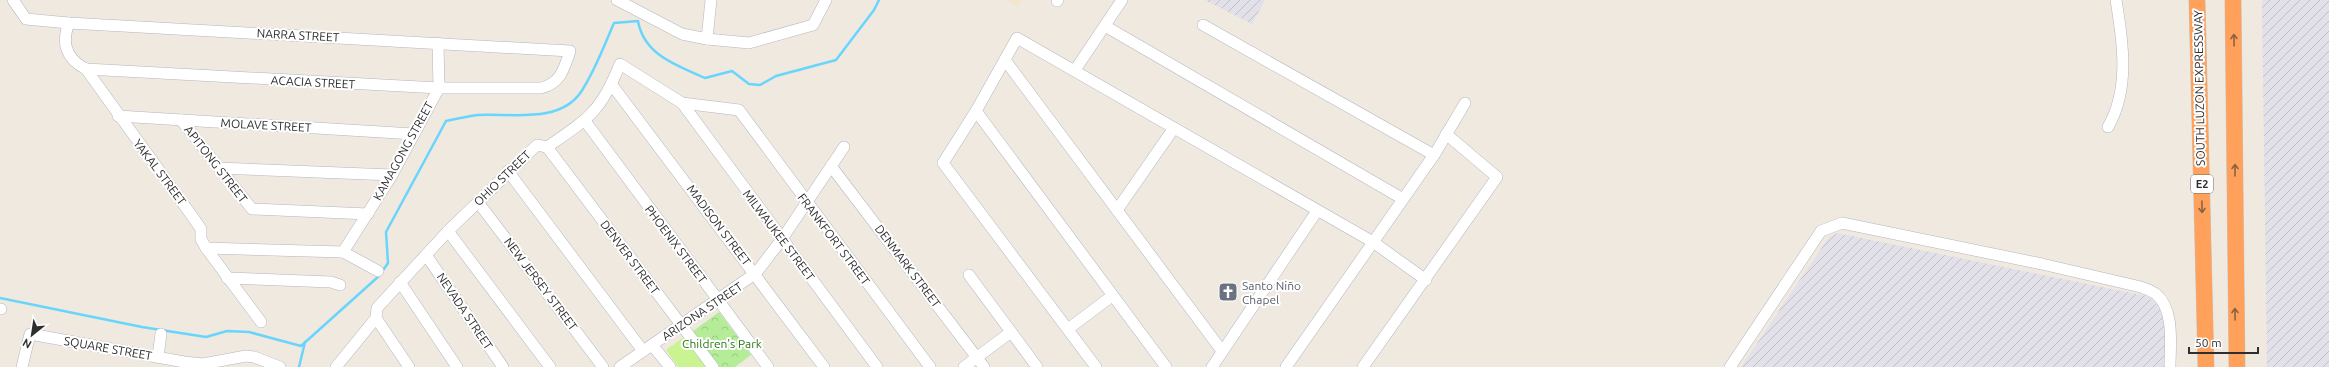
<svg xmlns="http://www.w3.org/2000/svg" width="2329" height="367" font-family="Ubuntu,sans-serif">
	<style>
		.industrial { fill: url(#industrial-furrows) }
		.education { fill: #f3e6cd }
		.park { fill: url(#park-crowns) }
		.pitch { fill: #caf491 }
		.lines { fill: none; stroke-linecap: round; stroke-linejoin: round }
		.stream { stroke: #69d5fc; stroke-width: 2.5 }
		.minor-casing { stroke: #b3b6c2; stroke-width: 12 }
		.highway-casing { stroke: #c9c9c9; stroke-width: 17 }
		.minor { stroke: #fff; stroke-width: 11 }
		.highway { stroke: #ffa15b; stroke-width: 16 }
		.oneway { stroke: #8c6242 }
		.labels { text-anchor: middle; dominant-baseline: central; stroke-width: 4; stroke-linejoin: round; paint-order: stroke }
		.shield { fill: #fff; stroke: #6d6d6d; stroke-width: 1 }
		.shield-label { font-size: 11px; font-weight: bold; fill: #2e2e2e }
		.street-label { font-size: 12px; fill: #2e2e2e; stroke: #fff }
		.worship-label { font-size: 12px; fill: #5b616d; stroke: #fff; text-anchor: start }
		.park-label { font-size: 12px; fill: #287513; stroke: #fff }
	</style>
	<defs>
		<pattern id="industrial-furrows" width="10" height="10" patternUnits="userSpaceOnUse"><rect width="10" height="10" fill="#e2e0e8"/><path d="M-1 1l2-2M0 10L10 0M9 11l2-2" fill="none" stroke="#c2c0c7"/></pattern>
		<pattern id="park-crowns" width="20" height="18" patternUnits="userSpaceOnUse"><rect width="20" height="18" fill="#b4ec97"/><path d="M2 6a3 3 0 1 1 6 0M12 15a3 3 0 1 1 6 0" fill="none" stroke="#9bcb82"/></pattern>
	</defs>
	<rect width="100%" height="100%" fill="#f0e9df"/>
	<g class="industrial">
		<polygon points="1205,0 1265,0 1252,24"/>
		<polygon points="2262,0 2329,0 2329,367 2267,367"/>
		<polygon points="1837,233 2146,296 2155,302 2161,311 2165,328 2166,367 1741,367 1829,237"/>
	</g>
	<polygon class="education" points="1005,0 1022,0 1018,7"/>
	<polygon class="park" points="719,312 751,355 735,367 718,367 692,332"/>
	<polygon class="pitch" points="684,337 706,367 678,367 666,350"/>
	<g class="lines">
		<g class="stream">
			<path d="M0 298 142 327 206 337 227 331 249 332 301 346 379 276 388 263 386 232 446 121C456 119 468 116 478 115 511 113 559 124 581 92 595 71 604 46 614 23L638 21C644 55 676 65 705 78L732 71 749 84 760 85 776 76 836 60 874 10 879 0"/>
			<polyline points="299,367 305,342"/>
		</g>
		<defs>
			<g id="minor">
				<path d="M13 0 26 19 69 23 570 51C564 69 561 83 541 88H439L86 69"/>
				<polyline points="617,0 682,34 707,39 749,43 813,25 826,0"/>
				<polyline points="1057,1 1058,0"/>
				<path d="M69 23C61 43 66 59 86 69L192 216 201 229V239L206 248 261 322"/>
				<polyline points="1203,25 1434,155"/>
				<polyline points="1105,26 1403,199"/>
				<polyline points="707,39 711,0"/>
				<polyline points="1005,60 1222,351"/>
				<polyline points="1075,70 1122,0"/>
				<polyline points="612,85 824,367"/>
				<polyline points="682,103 877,367"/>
				<polyline points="976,111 1166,367"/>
				<polyline points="118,116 414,134"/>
				<polyline points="181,120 252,209 368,214"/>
				<polyline points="585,121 768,367"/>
				<path d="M2108 127C2130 89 2123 42 2116 0"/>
				<polyline points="547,147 713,367"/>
				<polyline points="831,166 984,367"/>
				<polyline points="219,168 392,175"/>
				<polyline points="508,171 643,351"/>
				<polyline points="478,202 603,367"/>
				<polyline points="1117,210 1174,128"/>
				<polyline points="448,231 550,367"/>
				<polyline points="206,248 343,252 378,271"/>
				<polyline points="343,252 392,175 439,88 438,43"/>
				<polyline points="426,255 503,367"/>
				<polyline points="969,275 1037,367"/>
				<polyline points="227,278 331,282 340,285"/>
				<polyline points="400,282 457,367"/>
				<polyline points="0,309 1,309"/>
				<polyline points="376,318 409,367"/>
				<polyline points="1068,329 1112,296"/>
				<polyline points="652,345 670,367"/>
				<polyline points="158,356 161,334"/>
				<polyline points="22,367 30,334 184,362 203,364 246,356 254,357 280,367"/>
				<path d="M336 367 376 318 377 308 448 231 537 145 547 147C588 119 601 112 620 64L682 103 739 110 930 367"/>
				<polyline points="620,367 756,273 782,239 844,147"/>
				<polyline points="964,367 1011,332"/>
				<polyline points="1096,367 943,163 976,111 1017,38 1373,242 1426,280"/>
				<polyline points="1212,367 1317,211"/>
				<polyline points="1286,367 1436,152 1465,103"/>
				<polyline points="1363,367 1497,177 1446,134"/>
				<path d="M1730 367 1821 231 1842 223 2042 264 2141 287C2146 289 2152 291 2156 294 2175 310 2170 345 2170 367"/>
			</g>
			<g id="highway">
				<polyline points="2197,0 2206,367"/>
				<polyline points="2233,0 2237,367"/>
			</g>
		</defs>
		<use href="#minor" class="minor-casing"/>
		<use href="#highway" class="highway-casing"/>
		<use href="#minor" class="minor"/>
		<use href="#highway" class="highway"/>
	</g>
	<defs><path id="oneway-shaft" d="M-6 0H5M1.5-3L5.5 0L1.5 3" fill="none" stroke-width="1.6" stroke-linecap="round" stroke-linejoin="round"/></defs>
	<g class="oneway">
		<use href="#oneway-shaft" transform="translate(2234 40) rotate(-91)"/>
		<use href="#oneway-shaft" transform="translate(2235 170) rotate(-90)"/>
		<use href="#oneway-shaft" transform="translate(2202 207) rotate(89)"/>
		<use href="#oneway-shaft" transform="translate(2235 314) rotate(-91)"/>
	</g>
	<defs>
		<symbol id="church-square" viewBox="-11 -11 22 22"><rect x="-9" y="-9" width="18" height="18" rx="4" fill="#6b7280" stroke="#fff"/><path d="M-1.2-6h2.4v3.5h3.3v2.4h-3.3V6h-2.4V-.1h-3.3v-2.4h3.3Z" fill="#fff"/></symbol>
	</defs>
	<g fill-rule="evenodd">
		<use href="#church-square" x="1217" y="281" width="22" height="22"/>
	</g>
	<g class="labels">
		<rect class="shield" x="2191" y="175" width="22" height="18" rx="3"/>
		<g class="shield-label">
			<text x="2202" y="184">E2</text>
		</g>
		<g class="street-label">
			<text transform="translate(298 35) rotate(3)">NARRA STREET</text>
			<text transform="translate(313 82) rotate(3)">ACACIA STREET</text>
			<text transform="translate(2199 88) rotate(-91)">SOUTH LUZON EXPRESSWAY</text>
			<text transform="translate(266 125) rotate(3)">MOLAVE STREET</text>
			<text transform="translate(403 151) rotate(-61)">KAMAGONG STREET</text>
			<text transform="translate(216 164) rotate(52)">APITONG STREET</text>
			<text transform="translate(160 172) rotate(53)">YAKAL STREET</text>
			<text transform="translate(502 178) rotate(-44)">OHIO STREET</text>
			<text transform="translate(719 225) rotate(53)">MADISON STREET</text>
			<text transform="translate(779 235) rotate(53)">MILWAUKEE STREET</text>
			<text transform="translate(834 239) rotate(53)">FRANKFORT STREET</text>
			<text transform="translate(676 244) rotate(53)">PHOENIX STREET</text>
			<text transform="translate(630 257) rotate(53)">DENVER STREET</text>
			<text transform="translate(908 266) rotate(53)">DENMARK STREET</text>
			<text transform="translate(541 284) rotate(53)">NEW JERSEY STREET</text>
			<text transform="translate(465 311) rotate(56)">NEVADA STREET</text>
			<text transform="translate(702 311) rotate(-34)">ARIZONA STREET</text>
			<text transform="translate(108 348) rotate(10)">SQUARE STREET</text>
		</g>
		<g class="worship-label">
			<text x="1242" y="285">Santo Niño<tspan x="1242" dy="14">Chapel</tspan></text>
		</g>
		<g class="park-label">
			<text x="722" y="343">Children's Park</text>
		</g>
	</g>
	<g transform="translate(32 335) rotate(210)" stroke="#ffffff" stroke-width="3" paint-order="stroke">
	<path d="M0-3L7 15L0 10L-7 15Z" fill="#2e2e2e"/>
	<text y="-6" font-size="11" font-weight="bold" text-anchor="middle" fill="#2e2e2e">N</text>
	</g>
	<path d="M2189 347v6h69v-6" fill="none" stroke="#2e2e2e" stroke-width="2"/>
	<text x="2195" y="347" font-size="12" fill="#2e2e2e" stroke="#ffffff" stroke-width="3" paint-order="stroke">50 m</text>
</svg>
